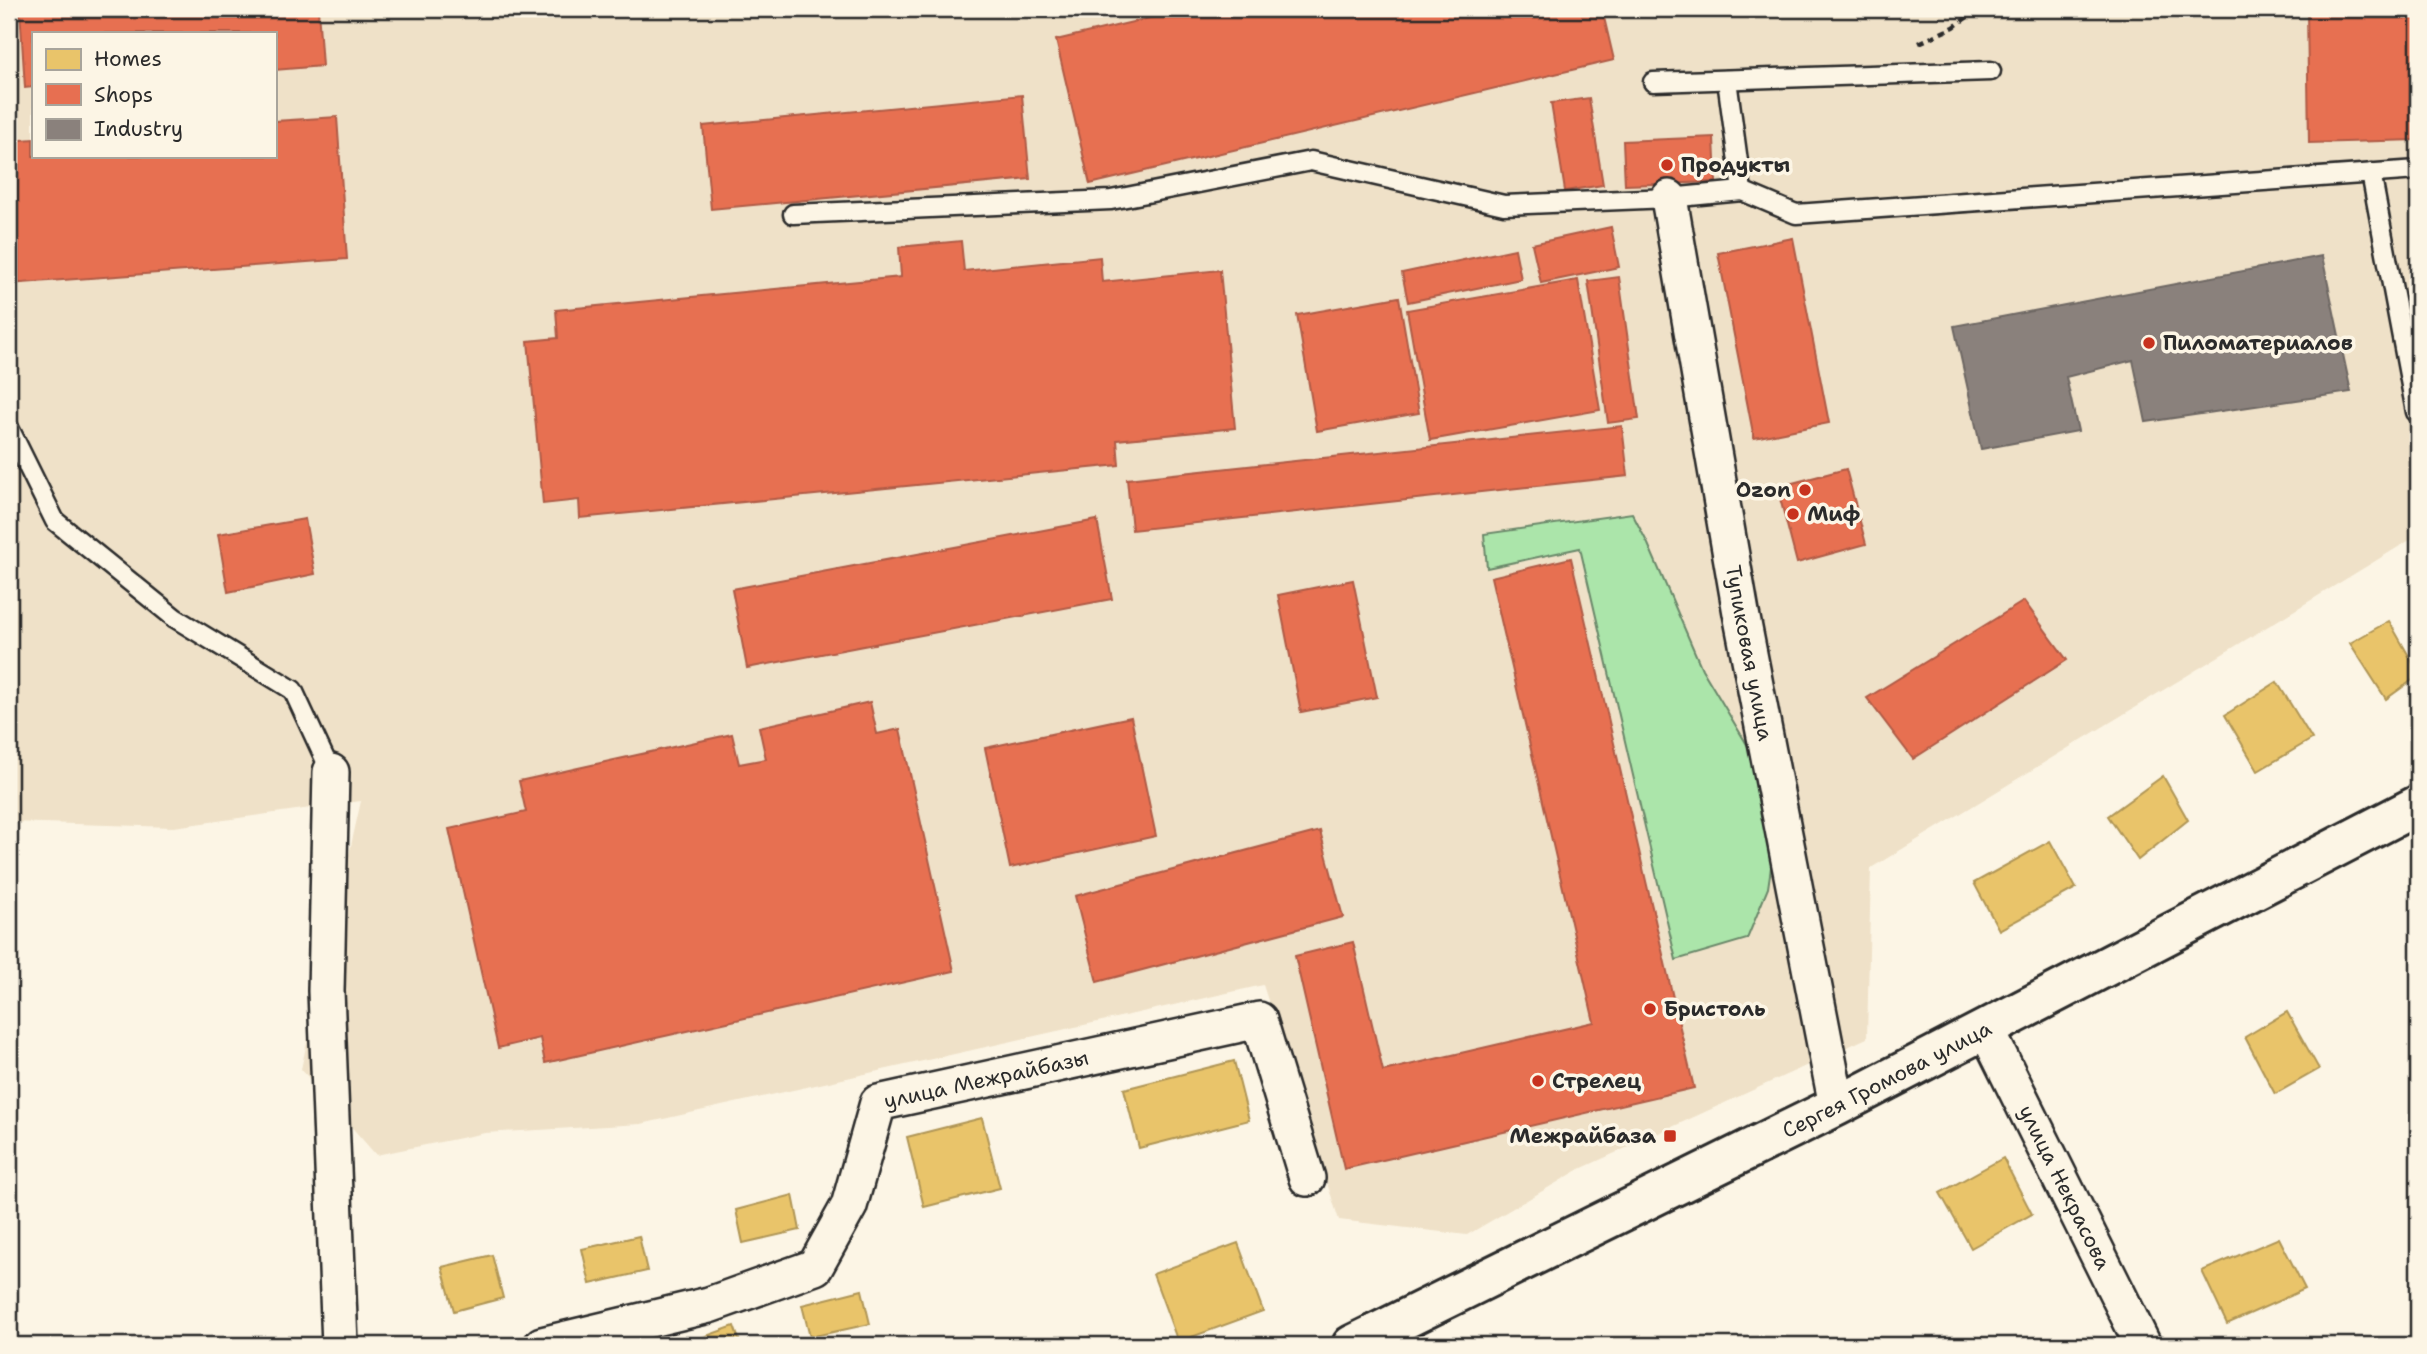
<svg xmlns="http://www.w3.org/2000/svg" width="2427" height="1354" font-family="'Shantell Sans',sans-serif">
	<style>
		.built { fill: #efe1c8; fill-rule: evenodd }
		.green { fill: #abe5aa; stroke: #6b886a; stroke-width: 2 }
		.homes { fill: #e9c46a; stroke: #b09657; stroke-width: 2 }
		.shops { fill: #e76f51; stroke: #af5b46; stroke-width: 2 }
		.industry { fill: #8a817c; stroke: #6e6764; stroke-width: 2 }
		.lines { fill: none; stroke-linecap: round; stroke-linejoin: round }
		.lane-casing { stroke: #2b2b2b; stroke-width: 23 }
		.street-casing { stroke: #2b2b2b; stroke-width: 40 }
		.secondary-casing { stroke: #2b2b2b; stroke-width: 44 }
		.path { stroke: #2b2b2b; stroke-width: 4.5; stroke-dasharray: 7 5; stroke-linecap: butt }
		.lane { stroke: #fcf5e5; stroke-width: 18 }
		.street { stroke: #fcf5e5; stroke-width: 35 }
		.secondary { stroke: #fcf5e5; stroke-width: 38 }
		.poi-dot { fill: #c8321e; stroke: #fcf5e5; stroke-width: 2.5 }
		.labels { text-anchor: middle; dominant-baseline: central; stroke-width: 7; stroke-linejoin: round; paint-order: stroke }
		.poi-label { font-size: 21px; font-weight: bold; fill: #2b2b2b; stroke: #fcf5e5; text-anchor: start }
		.street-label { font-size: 21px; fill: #2b2b2b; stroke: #fcf5e5 }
	</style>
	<rect width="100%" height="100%" fill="#fcf5e5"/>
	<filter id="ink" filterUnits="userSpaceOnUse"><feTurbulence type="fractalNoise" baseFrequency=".0143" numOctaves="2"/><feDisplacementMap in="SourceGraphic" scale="14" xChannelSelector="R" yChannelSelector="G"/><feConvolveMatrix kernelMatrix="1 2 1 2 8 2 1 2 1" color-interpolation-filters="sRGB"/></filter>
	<g filter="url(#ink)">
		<path class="built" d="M9 9H2418V535L1871 868 1867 1038 1580 1169 1467 1235 1339 1220 1263 985 641 1124 485 1133 376 1155 301 1069 361 801 174 827 9 822ZM33 33H275V156H33Z"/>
		<polygon class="green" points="1632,513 1648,544 1702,669 1755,758 1775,840 1768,888 1747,939 1676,960 1580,548 1487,568 1484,534"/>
		<g class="homes">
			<polygon points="2389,621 2418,672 2418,676 2386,699 2350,643"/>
			<polygon points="2277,682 2312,739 2258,771 2225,715"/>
			<polygon points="2163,776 2188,820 2138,860 2108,816"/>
			<polygon points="2050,841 2076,888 1999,930 1974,883"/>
			<polygon points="2287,1012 2319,1069 2275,1094 2245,1037"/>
			<polygon points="1234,1061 1249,1120 1139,1148 1124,1089"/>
			<polygon points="982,1118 1000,1188 924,1207 907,1137"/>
			<polygon points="2003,1158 2032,1214 1971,1248 1940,1193"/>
			<polygon points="793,1195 800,1230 743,1243 736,1210"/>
			<polygon points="639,1236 647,1271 590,1284 582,1249"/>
			<polygon points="2279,1238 2305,1289 2227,1324 2202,1271"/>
			<polygon points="1238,1243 1263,1311 1178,1342 1153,1274"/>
			<polygon points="492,1255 503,1298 454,1311 442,1267"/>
			<polygon points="862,1290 870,1324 810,1337 802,1305"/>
			<polygon points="734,1326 741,1345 697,1345 695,1340"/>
		</g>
		<g class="shops">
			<polygon points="20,9 318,9 322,66 275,70 275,33 33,33 33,87 25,88"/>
			<polygon points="1188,9 1602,9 1614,60 1090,184 1056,40"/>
			<polygon points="2418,9 2418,140 2309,143 2307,11"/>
			<polygon points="1022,95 1030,179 711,209 703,126"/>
			<polygon points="1589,98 1603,185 1565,191 1551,103"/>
			<polygon points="337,117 347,259 9,284 9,141 33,139 33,156 275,156 275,121"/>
			<polygon points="1714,137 1716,182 1625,185 1623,141"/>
			<polygon points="1611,227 1619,267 1541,283 1532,244"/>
			<polygon points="1793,238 1829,423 1754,438 1718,253"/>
			<polygon points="961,241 964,271 1100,257 1102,282 1220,270 1235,428 1117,440 1119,465 580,518 579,500 543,504 528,341 558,338 556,310 901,277 899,247"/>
			<polygon points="1515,249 1521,279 1408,302 1402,273"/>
			<polygon points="1619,277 1639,419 1608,423 1588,281"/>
			<polygon points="1578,280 1600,410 1430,440 1407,310"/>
			<polygon points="1399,297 1419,413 1317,431 1297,315"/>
			<polygon points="1622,426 1628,476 1132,530 1127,479"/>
			<polygon points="1846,469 1866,544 1797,563 1777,487"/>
			<polygon points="305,519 315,574 228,592 218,534"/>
			<polygon points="1097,520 1112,599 747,668 732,589"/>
			<polygon points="1571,558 1694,1088 1344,1169 1295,956 1353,942 1383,1071 1594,1022 1491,577"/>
			<polygon points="1353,580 1377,697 1301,712 1278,595"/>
			<polygon points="2024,601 2067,660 1913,759 1867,698"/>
			<polygon points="870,702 877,734 900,729 954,971 545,1063 540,1038 498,1048 449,829 526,812 519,781 732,734 739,764 766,759 759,727"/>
			<polygon points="1131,717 1156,836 1010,868 985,748"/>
			<polygon points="1320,831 1343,917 1097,982 1075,896"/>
			<polygon points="1089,1337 1093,1345 1068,1345"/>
		</g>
		<polygon class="industry" points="2322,256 2351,392 2146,422 2133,360 2066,377 2078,431 1981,449 1954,326"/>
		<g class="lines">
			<defs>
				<g id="lane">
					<polyline points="1653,82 1991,71"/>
					<polyline points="2371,173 2416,412 2418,412"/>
					<polyline points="1742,191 1796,214 2418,170"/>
					<polyline points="793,214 1111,200 1311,161 1504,205 1669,198 1742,191 1727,80"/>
					<polyline points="9,428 55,521 175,618 293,690 331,772"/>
				</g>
				<g id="street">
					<path id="s1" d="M1669 198 1741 613 1837 1106"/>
					<polyline points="331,772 326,991 340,1345"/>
					<path id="s2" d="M1986 1029 2143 1345"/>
					<path id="s3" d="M542 1345 709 1305 815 1267 849 1206 878 1103 1259 1020 1307 1178"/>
				</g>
				<g id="secondary">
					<path id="s4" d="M1352 1345 1837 1106 2418 805"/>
				</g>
			</defs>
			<use href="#lane" class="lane-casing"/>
			<use href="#street" class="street-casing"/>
			<use href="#secondary" class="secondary-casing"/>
			<polyline class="path" points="1919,43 1954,27 1978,9"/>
			<use href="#lane" class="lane"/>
			<use href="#street" class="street"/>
			<use href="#secondary" class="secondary"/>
		</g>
	</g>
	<g class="poi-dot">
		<circle cx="1667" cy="165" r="7"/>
		<circle cx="2149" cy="343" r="7"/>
		<circle cx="1805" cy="490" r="7"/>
		<circle cx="1793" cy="514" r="7"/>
		<circle cx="1650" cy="1009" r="7"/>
		<circle cx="1538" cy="1081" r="7"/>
		<rect x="1663" y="1129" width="14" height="14" rx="3.5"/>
	</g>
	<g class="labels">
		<g class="poi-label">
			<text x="1681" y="165">Продукты</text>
			<text x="2163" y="343">Пиломатериалов</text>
			<text x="1791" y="490" text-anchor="end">Ozon</text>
			<text x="1807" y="514">Миф</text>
			<text x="1664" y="1009">Бристоль</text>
			<text x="1552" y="1081">Стрелец</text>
			<text x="1656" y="1136" text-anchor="end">Межрайбаза</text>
		</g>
		<g class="street-label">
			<text stroke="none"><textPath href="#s1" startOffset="462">Тупиковая улица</textPath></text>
			<text stroke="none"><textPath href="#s4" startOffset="597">Сергея Громова улица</textPath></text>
			<text stroke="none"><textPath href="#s3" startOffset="572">улица Межрайбазы</textPath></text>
			<text stroke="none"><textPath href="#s2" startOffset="177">улица Некрасова</textPath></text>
		</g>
	</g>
	<rect width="2427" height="1354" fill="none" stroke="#fcf5e5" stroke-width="35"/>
	<rect x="18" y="18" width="2392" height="1319" fill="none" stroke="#2b2b2b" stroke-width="2.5" filter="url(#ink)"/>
	<rect x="32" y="32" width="245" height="126" fill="#fcf5e5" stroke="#a8a49b" stroke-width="2"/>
	<rect x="46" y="49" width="35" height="21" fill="#e9c46a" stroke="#a8a49b" stroke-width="2"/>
	<text x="94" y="66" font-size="21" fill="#2b2b2b">Homes</text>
	<rect x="46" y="84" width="35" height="21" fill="#e76f51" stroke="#a8a49b" stroke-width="2"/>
	<text x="94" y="102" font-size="21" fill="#2b2b2b">Shops</text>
	<rect x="46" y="119" width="35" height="21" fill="#8a817c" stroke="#a8a49b" stroke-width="2"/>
	<text x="94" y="136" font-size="21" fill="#2b2b2b">Industry</text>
</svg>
